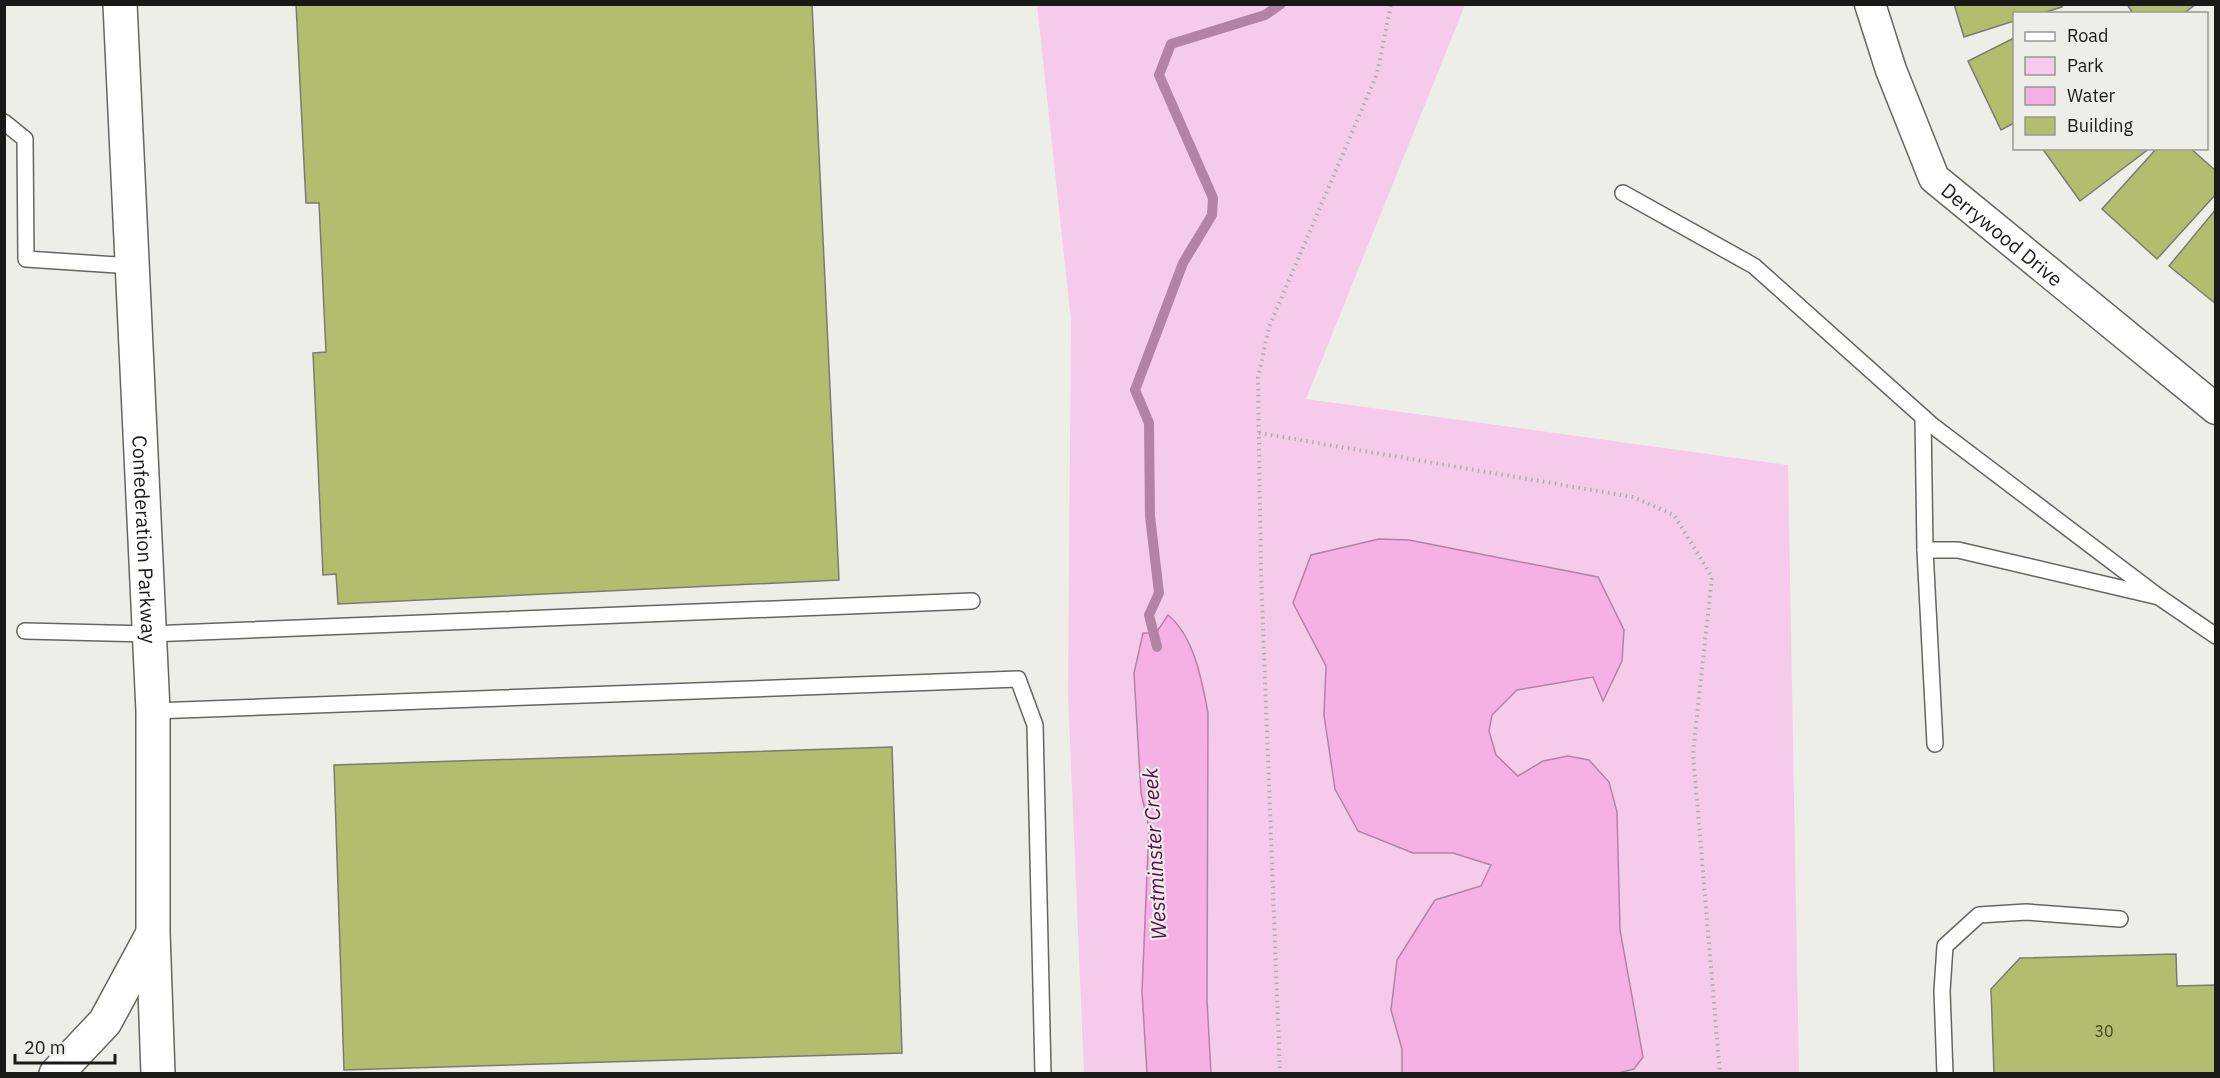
<svg xmlns="http://www.w3.org/2000/svg" width="2220" height="1078" font-family="'IBM Plex Sans',sans-serif">
	<style>
		.green { fill: #f6caeb }
		.water { fill: #f5b0e4; stroke: #b383a6; stroke-width: 1.5 }
		.lines { fill: none; stroke-linecap: round; stroke-linejoin: round }
		.stream { stroke: #b383a6; stroke-width: 10 }
		.building { fill: #b2be6e; stroke: #7a7b74; stroke-width: 1.5 }
		.lane-casing { stroke: #656660; stroke-width: 18 }
		.street-casing { stroke: #656660; stroke-width: 33 }
		.secondary-casing { stroke: #656660; stroke-width: 36 }
		.path { stroke: #adaea8; stroke-width: 4; stroke-dasharray: 1.5 4.5; stroke-linecap: butt }
		.lane { stroke: #fff; stroke-width: 15 }
		.street { stroke: #fff; stroke-width: 30 }
		.secondary { stroke: #fff; stroke-width: 33 }
		.labels { text-anchor: middle; dominant-baseline: central; stroke-width: 4.5; stroke-linejoin: round; paint-order: stroke }
		.number-label { font-size: 16px; fill: #3f432d }
		.street-label { font-size: 20px; fill: #191a17; stroke: #edeee7 }
		.water-label { font-size: 21px; font-style: italic; fill: #5c0b50; stroke: #edeee7 }
	</style>
	<rect width="100%" height="100%" fill="#edeee7"/>
	<polygon class="green" points="1037,5 1465,5 1306,399 1788,465 1799,1073 1084,1073 1068,694 1071,320"/>
	<g class="water">
		<polygon points="1379,539 1409,540 1598,577 1624,630 1622,661 1603,701 1593,677 1517,690 1492,715 1489,731 1496,755 1518,776 1543,761 1568,756 1589,760 1609,782 1617,812 1620,930 1643,1057 1634,1069 1614,1074 1402,1073 1402,1049 1391,1010 1397,960 1435,900 1481,886 1491,865 1453,853 1413,853 1358,831 1335,789 1324,715 1326,666 1293,603 1311,555"/>
		<path d="M1168 615C1194 636 1202 681 1208 713L1207 1000 1211 1073H1147L1142 992 1149 827 1141 793 1134 673 1143 633H1156Z"/>
	</g>
	<g class="lines">
		<polyline class="stream" points="1157,647 1149,615 1159,593 1150,516 1149,423 1135,390 1183,263 1212,215 1213,198 1159,75 1171,44 1265,15 1281,4"/>
	</g>
	<g class="building">
		<polygon points="296,4 812,4 839,580 338,604 336,574 323,575 313,353 326,352 319,203 306,203"/>
		<polygon points="1954,4 2062,4 2062,7 2040,14 2014,14 2014,21 1964,37"/>
		<polygon points="2127,4 2196,4 2183,14 2133,14"/>
		<polygon points="2014,38 2014,123 2001,130 1968,61"/>
		<polygon points="2042,148 2150,148 2080,201"/>
		<polygon points="2157,148 2190,148 2216,171 2216,194 2157,259 2102,209"/>
		<polygon points="2216,209 2216,304 2169,266"/>
		<polygon points="892,747 902,1053 344,1070 334,765"/>
		<polygon points="2176,954 2177,986 2216,985 2216,1074 1994,1074 1991,989 2020,958"/>
	</g>
	<g class="lines">
		<defs>
			<g id="lane">
				<polyline points="4,122 25,139 26,259 132,266"/>
				<polyline points="1623,193 1754,266 1933,426 2159,597"/>
				<polyline points="1923,417 1925,550"/>
				<polyline points="25,631 149,634 972,601"/>
				<polyline points="153,711 1018,679 1035,725 1043,1074"/>
				<polyline points="1935,744 1925,550 1958,550 2159,597 2216,636"/>
				<polyline points="1945,1074 1942,991 1945,946 1979,915 2026,912 2120,919"/>
			</g>
			<g id="street">
				<path id="s1" d="M1870 4 1891 70 1934 178 2216 409"/>
			</g>
			<g id="secondary">
				<path id="s2" d="M120 4 153 711V933L158 1074"/>
				<polyline points="56,1074 105,1022 152,935"/>
			</g>
		</defs>
		<use href="#lane" class="lane-casing"/>
		<use href="#street" class="street-casing"/>
		<use href="#secondary" class="secondary-casing"/>
		<g class="path">
			<polyline points="1259,433 1633,497 1674,515 1712,577 1693,753 1720,1074"/>
			<polyline points="1280,1074 1261,574 1258,378 1269,327 1377,74 1391,4"/>
		</g>
		<use href="#lane" class="lane"/>
		<use href="#street" class="street"/>
		<use href="#secondary" class="secondary"/>
	</g>
	<g class="labels">
		<g class="number-label">
			<text x="2104" y="1031">30</text>
		</g>
		<g class="street-label">
			<text stroke="none"><textPath href="#s1" startOffset="274">Derrywood Drive</textPath></text>
			<text stroke="none"><textPath href="#s2" startOffset="536">Confederation Parkway</textPath></text>
		</g>
		<g class="water-label">
			<text transform="translate(1154 854) rotate(-93)">Westminster Creek</text>
		</g>
	</g>
	<rect width="2220" height="1078" fill="none" stroke="#191a17" stroke-width="12"/>
	<rect x="2013" y="12" width="195" height="138" fill="#edeee7" stroke="#989994" stroke-width="1.5"/>
	<rect x="2025" y="32" width="30" height="9" fill="#ffffff" stroke="#989994" stroke-width="1.5"/>
	<text x="2067" y="42" font-size="18" fill="#191a17">Road</text>
	<rect x="2025" y="57" width="30" height="18" fill="#f6caeb" stroke="#989994" stroke-width="1.5"/>
	<text x="2067" y="72" font-size="18" fill="#191a17">Park</text>
	<rect x="2025" y="87" width="30" height="18" fill="#f5b0e4" stroke="#989994" stroke-width="1.5"/>
	<text x="2067" y="102" font-size="18" fill="#191a17">Water</text>
	<rect x="2025" y="117" width="30" height="18" fill="#b2be6e" stroke="#989994" stroke-width="1.5"/>
	<text x="2067" y="132" font-size="18" fill="#191a17">Building</text>
	<path d="M15 1054v9h100v-9" fill="none" stroke="#191a17" stroke-width="3"/>
	<text x="24" y="1054" font-size="18" fill="#191a17" stroke="#edeee7" stroke-width="4.5" paint-order="stroke">20 m</text>
</svg>
